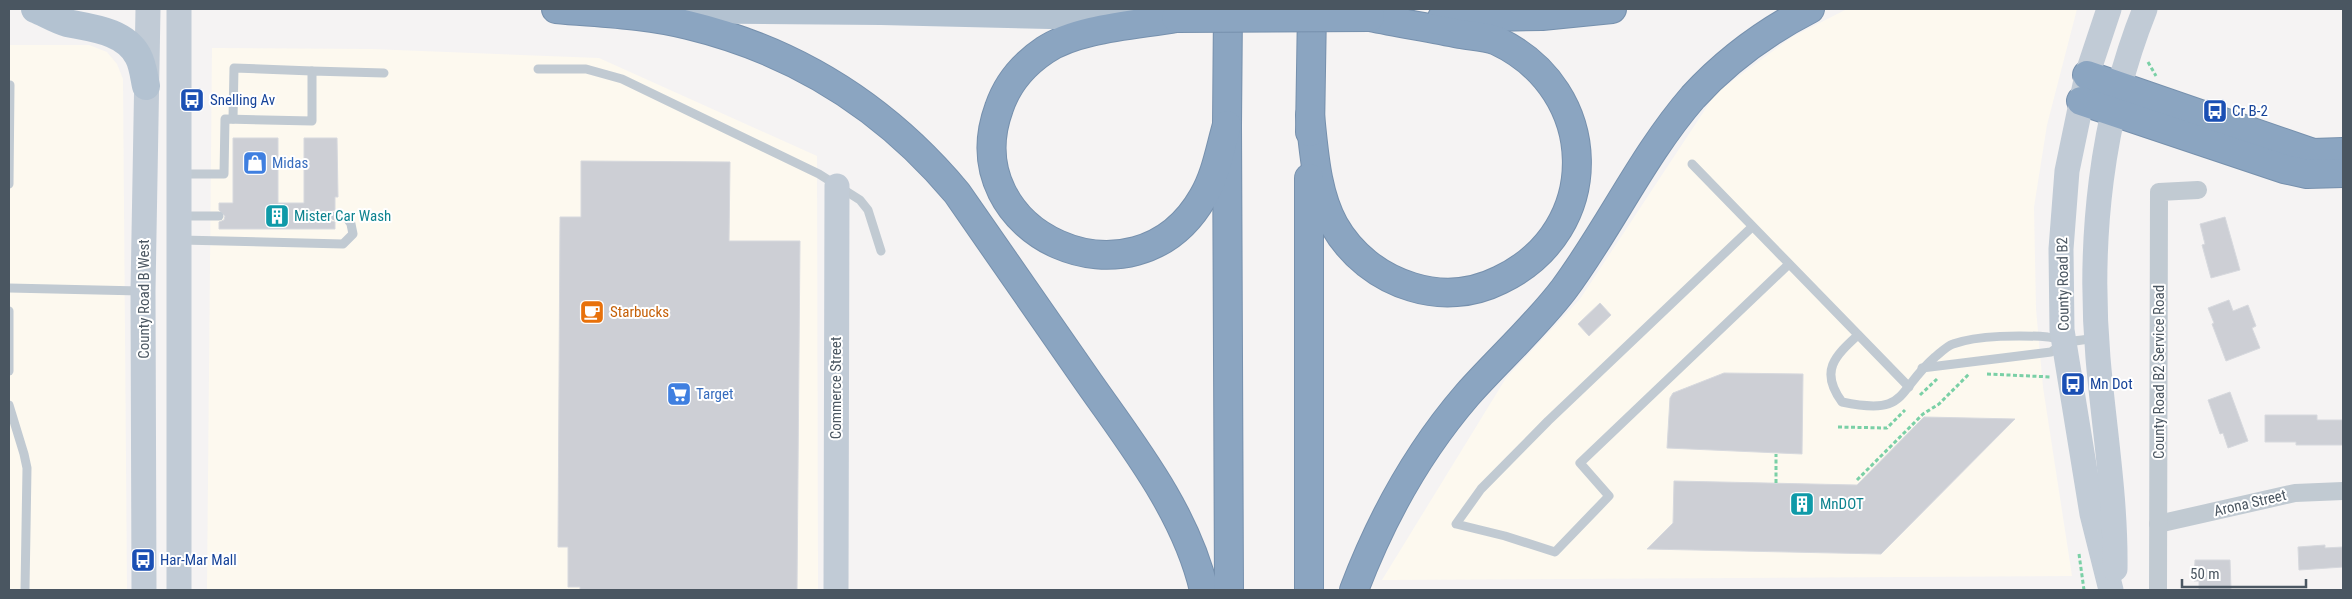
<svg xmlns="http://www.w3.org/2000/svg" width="2352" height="599" font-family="'Roboto Condensed',sans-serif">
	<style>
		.commercial { fill: #fdf9ef }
		.building { fill: #cdcfd5; stroke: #d7d9de }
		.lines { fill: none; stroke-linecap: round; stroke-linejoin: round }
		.highway-casing { stroke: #7690ad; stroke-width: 30 }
		.path { stroke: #7ad0a6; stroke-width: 3; stroke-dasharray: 4 2.5; stroke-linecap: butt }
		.lane { stroke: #c1cad2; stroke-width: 9 }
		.street { stroke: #c1cad2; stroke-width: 18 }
		.secondary { stroke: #c1cbd6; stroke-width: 25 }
		.primary { stroke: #b3c2d1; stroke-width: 28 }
		.highway { stroke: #8ba5c1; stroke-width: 28 }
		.highway-bridge-casing { stroke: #7690ad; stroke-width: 30; stroke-linecap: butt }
		.highway-bridge { stroke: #8ba5c1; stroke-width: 28 }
		.labels { text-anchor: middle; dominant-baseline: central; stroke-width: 4; stroke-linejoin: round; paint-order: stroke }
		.transit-label { font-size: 15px; fill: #164399; stroke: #fff; text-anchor: start }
		.shop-label { font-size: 15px; fill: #366cbe; stroke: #fff; text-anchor: start }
		.culture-label { font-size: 15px; fill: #0d838f; stroke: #fff; text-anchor: start }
		.street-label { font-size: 15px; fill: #4a5661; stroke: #fff }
		.food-label { font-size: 15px; fill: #c56008; stroke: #fff; text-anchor: start }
	</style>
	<rect width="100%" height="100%" fill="#f5f3f3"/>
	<g class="commercial">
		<polygon points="1847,9 2077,9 2047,125 2034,207 2036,309 2043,387 2072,576 1382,580 1506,378 1580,299 1716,93 1792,37"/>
		<polygon points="9,45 89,45 107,52 117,64 123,79 127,590 9,590"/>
		<polygon points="212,48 371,49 599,58 817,156 818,590 207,590"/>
	</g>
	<g class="building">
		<polygon points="233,138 278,138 278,203 304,203 304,138 337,138 338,197 335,197 335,210 330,212 329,216 331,221 335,222 335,229 219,229 219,222 224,220 225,216 219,210 219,203 233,203"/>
		<polygon points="581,161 730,162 729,241 800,241 797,590 580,590 580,587 568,587 568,547 558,547 560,217 581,217"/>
		<polygon points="2225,217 2240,270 2211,278 2202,245 2205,244 2200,224"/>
		<polygon points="2229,300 2233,311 2248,305 2256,326 2252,328 2260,348 2226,361 2212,324 2214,323 2208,308"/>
		<polygon points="1600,303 1611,315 1589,336 1578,324"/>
		<polygon points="1724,373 1803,374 1802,454 1667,448 1670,398 1673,393"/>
		<polygon points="2230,392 2248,441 2228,448 2223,433 2220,434 2208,400"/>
		<polygon points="2265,415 2317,415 2317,420 2343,420 2343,445 2296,445 2296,442 2265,442"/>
		<polygon points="1924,417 2015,419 1881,554 1647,549 1673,523 1674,481 1857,485"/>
		<polygon points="2325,545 2325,548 2343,547 2343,567 2299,570 2298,547"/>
		<polygon points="2195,560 2230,560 2231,590 2199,590 2199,581 2194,581"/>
	</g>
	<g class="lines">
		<defs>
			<g id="highway">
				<path d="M556 9C599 13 645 14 688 25 796 51 886 108 957 193 1001 256 1045 320 1089 383 1134 447 1186 513 1204 590"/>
				<polyline points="1228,9 1227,125 1229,590"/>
				<path d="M1176 18C1137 25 1078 28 1045 50 1024 64 1007 84 999 108 953 234 1135 316 1203 197 1216 175 1220 149 1227 125"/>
				<polyline points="1442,18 1542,16 1612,9"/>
				<polyline points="2087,75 2313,153 2343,152"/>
				<polyline points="2081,101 2284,169 2307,174 2343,173"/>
				<path d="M1310 115C1314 151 1316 192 1334 225 1351 255 1379 277 1412 287 1441 296 1472 294 1500 280 1605 230 1601 90 1497 41 1486 36 1471 36 1460 34 1430 28 1400 23 1370 17"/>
				<polyline points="1310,132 1312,9"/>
				<polyline points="1309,590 1309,178"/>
				<path d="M1354 590C1381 519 1417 453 1467 395 1499 359 1535 327 1564 289 1610 227 1642 156 1693 97 1726 61 1767 31 1810 9"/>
			</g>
		</defs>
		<use href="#highway" class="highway-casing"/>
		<g class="path">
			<polyline points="2148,62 2156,76"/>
			<polyline points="1987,374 2051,377"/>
			<polyline points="1920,395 1937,379"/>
			<polyline points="1838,427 1887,428 1905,410"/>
			<polyline points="1857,480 1923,414 1939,404 1969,374"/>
			<polyline points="1776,483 1776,454"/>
			<polyline points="2079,554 2084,590"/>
		</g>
		<g class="lane">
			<polyline points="538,69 586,69 622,79 819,174 860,200 868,210 881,251"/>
			<polyline points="233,119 234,68 312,71"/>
			<polyline points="1692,164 1909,387"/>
			<polyline points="182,174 224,174 225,119 312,121 312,71 384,73"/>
			<polyline points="9,184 10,85"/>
			<polyline points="182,216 219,216"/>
			<polyline points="1752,227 1548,421 1481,489 1456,524 1505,536 1555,552 1609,496 1580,463 1789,264"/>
			<polyline points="181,240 343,244 353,234 351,224 346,217 335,216"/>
			<polyline points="9,288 141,291"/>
			<polyline points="9,311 9,371"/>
			<path d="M1858 335C1835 356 1819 371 1842 402 1909 416 1895 392 1935 357 1940 353 1947 346 1953 344 1978 335 2022 335 2048 337 2054 337 2060 341 2066 341 2076 342 2087 339 2096 338"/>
			<polyline points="1922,368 2051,352 2061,345"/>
			<polyline points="9,405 24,454 27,468 25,590"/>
		</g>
		<g class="street">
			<polyline points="2158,524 2295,493 2343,491"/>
			<polyline points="2158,590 2159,192 2198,190"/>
		</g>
		<g class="secondary">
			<polyline points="2109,9 2087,75 2067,171 2061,249 2062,330 2092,514 2111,590"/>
			<path d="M2115 569C2116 498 2104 429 2098 358 2088 240 2101 119 2145 9"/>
			<polyline points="144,590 143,291 148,9"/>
			<polyline points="179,590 179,9"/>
			<polyline points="836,590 837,186"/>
		</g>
		<g class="primary">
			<path d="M35 9C45 13 56 20 67 23 92 28 125 31 138 56 143 65 144 77 146 86"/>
			<polyline points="644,9 881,11 1138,17"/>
		</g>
		<use href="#highway" class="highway"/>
		<defs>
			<polyline id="highway-bridge" points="1176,18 1370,17"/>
		</defs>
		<use href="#highway-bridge" class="highway-bridge-casing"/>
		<use href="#highway-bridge" class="highway-bridge"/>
	</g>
	<defs>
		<symbol id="bus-square" viewBox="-11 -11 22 22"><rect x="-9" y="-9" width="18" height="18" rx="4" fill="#1a4fb4" stroke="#fff"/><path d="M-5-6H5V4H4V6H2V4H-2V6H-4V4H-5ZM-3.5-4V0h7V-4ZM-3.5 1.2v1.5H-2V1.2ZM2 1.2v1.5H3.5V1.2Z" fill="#fff"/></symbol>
		<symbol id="shop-square" viewBox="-11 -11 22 22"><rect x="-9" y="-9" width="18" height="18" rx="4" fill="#3f7fe0" stroke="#fff"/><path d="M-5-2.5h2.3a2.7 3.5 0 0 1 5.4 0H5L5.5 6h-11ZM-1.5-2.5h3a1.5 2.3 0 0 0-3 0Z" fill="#fff"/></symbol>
		<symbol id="building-square" viewBox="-11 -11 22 22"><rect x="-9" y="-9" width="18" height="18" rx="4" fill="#0f9aa8" stroke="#fff"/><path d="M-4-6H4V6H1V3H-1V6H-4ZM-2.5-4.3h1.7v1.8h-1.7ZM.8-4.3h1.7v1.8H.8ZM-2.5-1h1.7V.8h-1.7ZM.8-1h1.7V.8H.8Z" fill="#fff"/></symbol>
		<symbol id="cafe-square" viewBox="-11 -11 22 22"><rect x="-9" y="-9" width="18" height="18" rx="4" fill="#e8710a" stroke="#fff"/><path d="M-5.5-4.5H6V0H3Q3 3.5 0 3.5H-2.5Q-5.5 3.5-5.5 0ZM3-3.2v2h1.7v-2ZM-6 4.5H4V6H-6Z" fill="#fff"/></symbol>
		<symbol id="supermarket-square" viewBox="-11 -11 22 22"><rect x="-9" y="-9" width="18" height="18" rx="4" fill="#3f7fe0" stroke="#fff"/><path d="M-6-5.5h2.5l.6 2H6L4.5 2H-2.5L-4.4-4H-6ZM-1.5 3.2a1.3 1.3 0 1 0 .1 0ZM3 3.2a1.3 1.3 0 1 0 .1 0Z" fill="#fff"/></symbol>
	</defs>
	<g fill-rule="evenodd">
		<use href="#bus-square" x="178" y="86" width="28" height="28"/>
		<use href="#bus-square" x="2201" y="97" width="28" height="28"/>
		<use href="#shop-square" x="241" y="149" width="28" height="28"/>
		<use href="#building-square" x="263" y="202" width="28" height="28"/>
		<use href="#cafe-square" x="578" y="298" width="28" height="28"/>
		<use href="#bus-square" x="2059" y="370" width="28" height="28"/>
		<use href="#supermarket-square" x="665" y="380" width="28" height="28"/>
		<use href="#building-square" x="1788" y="490" width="28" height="28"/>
		<use href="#bus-square" x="129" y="546" width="28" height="28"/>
	</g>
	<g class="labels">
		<g class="transit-label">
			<text x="210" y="100">Snelling Av</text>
			<text x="2232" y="111">Cr B-2</text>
			<text x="2090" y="384">Mn Dot</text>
			<text x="160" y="560">Har-Mar Mall</text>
		</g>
		<g class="shop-label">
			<text x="272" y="163">Midas</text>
			<text x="696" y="394">Target</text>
		</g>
		<g class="culture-label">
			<text x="294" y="216">Mister Car Wash</text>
			<text x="1820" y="504">MnDOT</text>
		</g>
		<g class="street-label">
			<text transform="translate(2063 284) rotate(-91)">County Road B2</text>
			<text transform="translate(144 299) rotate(-90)">County Road B West</text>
			<text transform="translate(2159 372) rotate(-90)">County Road B2 Service Road</text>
			<text transform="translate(836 388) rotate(-90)">Commerce Street</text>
			<text transform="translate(2250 503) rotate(-13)">Arona Street</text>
		</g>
		<g class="food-label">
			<text x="610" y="312">Starbucks</text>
		</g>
	</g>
	<rect width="2352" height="599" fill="none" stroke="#4a5661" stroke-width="20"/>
	<path d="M2182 579v8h124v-8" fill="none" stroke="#4a5661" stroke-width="2.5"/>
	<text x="2190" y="579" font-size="15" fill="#4a5661" stroke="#ffffff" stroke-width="4" paint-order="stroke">50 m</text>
</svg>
